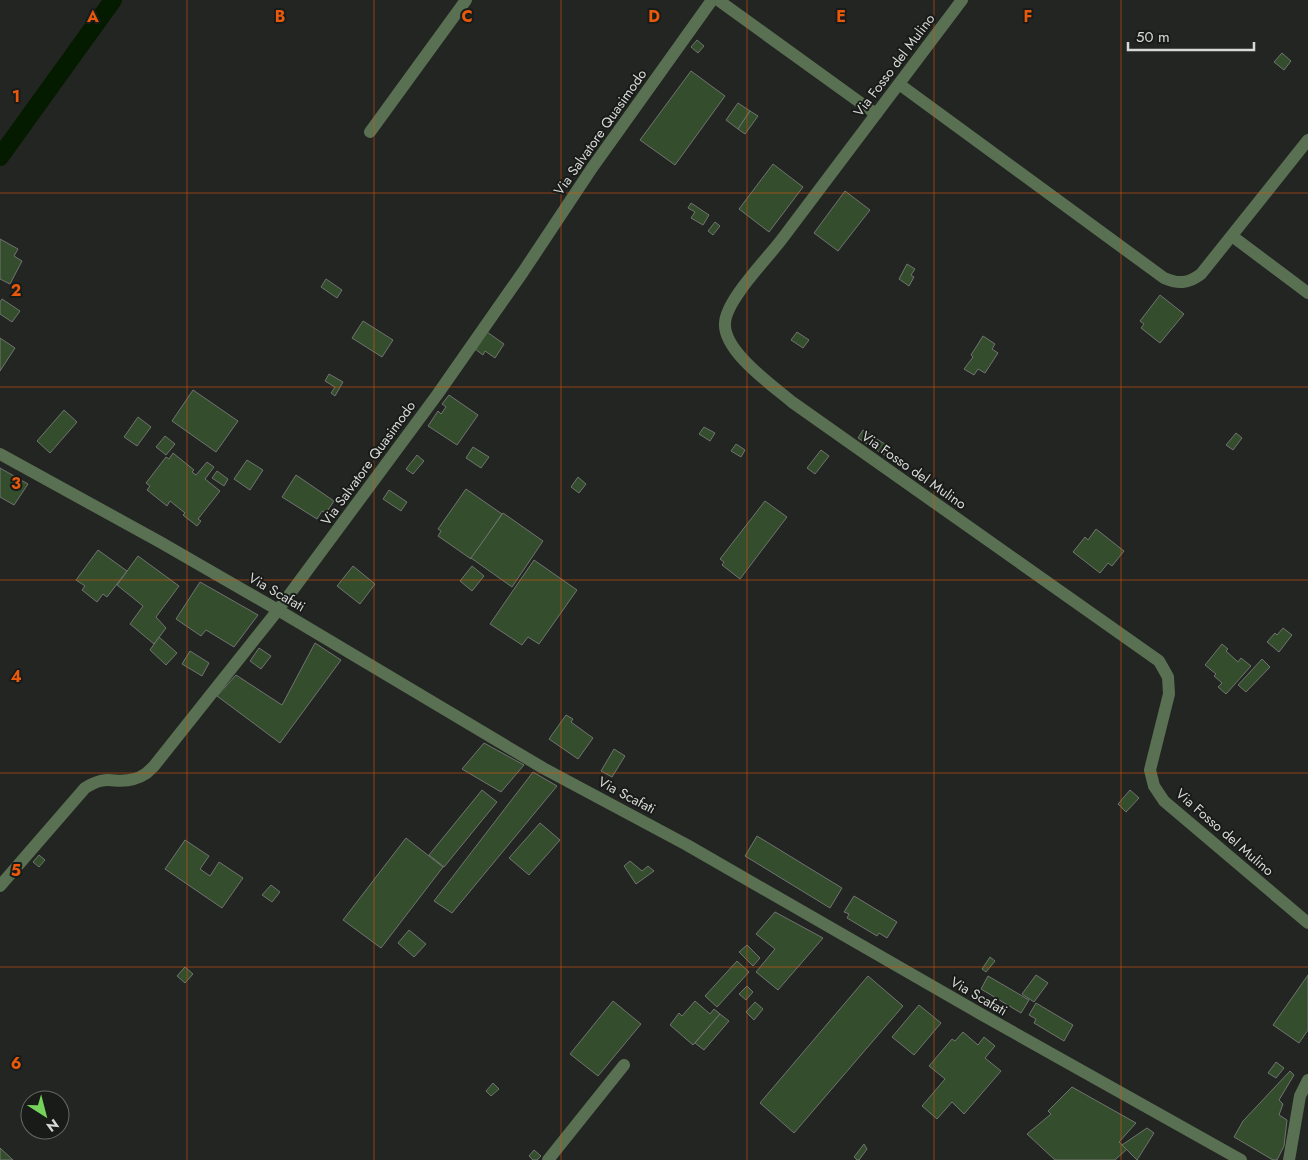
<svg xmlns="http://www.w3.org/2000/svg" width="1308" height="1160" font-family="Jost,sans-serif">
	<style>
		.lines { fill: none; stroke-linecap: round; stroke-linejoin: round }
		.canal { stroke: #051b00; stroke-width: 18 }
		.building { fill: #344e2d; stroke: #707370 }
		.minor { stroke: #597152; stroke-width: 12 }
		.grid { fill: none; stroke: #e8590c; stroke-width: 1; stroke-opacity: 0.55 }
		.labels { text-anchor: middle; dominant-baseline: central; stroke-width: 4; stroke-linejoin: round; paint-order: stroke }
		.street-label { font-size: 14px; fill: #d7d9d7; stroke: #191b19 }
		.grid-label { font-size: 16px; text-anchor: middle; font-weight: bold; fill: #e8590c; stroke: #191b19; stroke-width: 4; stroke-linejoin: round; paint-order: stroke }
	</style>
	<rect width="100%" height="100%" fill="#232522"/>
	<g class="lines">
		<polyline class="canal" points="0,157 113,0"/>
	</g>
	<g class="building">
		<polygon points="697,40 704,46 698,53 691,47"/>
		<polygon points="1282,53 1291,61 1284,70 1274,62"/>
		<polygon points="691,71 725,96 675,165 640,140"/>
		<polygon points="738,103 750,111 738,129 726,120"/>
		<polygon points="750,111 758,116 745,134 738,129"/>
		<polygon points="773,164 803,187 769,232 739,209"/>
		<polygon points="845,191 870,210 838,251 814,233"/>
		<polygon points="691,203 709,215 703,225 691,218 695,212 688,208"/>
		<polygon points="715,222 720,226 713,235 708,231"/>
		<polygon points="0,239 18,249 14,256 22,261 10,284 0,279"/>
		<polygon points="907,264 915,269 911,275 914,277 909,286 899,279"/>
		<polygon points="326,279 342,290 337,298 321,287"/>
		<polygon points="1160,295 1184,314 1160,343 1141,328 1144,324 1140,321"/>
		<polygon points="2,299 20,311 12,322 0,314 0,302"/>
		<polygon points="363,321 393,340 382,357 352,338"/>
		<polygon points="487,332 504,344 495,358 485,351 483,355 475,349"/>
		<polygon points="797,332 809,340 803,348 791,340"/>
		<polygon points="983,336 995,344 992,349 998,353 985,373 978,369 974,375 964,369 973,357 971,355"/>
		<polygon points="0,338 15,348 0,371"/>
		<polygon points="329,374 343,382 335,396 331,393 335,387 325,381"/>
		<polygon points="193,390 238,421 216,452 172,421"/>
		<polygon points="449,395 478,415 457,445 428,426 438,411 441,414 446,407 442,404"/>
		<polygon points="64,410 77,422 50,453 37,441"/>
		<polygon points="138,417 151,427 137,446 124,437"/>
		<polygon points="704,427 715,433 710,441 699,434"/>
		<polygon points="863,430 891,448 886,456 858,438"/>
		<polygon points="1236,433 1242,438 1233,450 1226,445"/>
		<polygon points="165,436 175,444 166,455 156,447"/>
		<polygon points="736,444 745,450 741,457 731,451"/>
		<polygon points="473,447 489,457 481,468 466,458"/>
		<polygon points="821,450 829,456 815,474 807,468"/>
		<polygon points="173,453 194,470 192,472 196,475 207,462 214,467 205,479 220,491 198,519 201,521 197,526 183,515 185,513 170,501 167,506 147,490 150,486 146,483 166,457 169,459"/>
		<polygon points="417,455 424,461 413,474 406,469"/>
		<polygon points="247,460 263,470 250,490 234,479"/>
		<polygon points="0,468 28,484 14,505 0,497"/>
		<polygon points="217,471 228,479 224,486 212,478"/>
		<polygon points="296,475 334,501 326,513 322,511 317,519 282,497"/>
		<polygon points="578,477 586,484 579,493 571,487"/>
		<polygon points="466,489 502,514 471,559 438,536 441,531 438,529"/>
		<polygon points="389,490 407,502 401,511 383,499"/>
		<polygon points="765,501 787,517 740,579 722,565 724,562 720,559"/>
		<polygon points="503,513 543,541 512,587 471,558"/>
		<polygon points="1096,529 1124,551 1112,566 1108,563 1100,573 1073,552 1085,537 1088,540"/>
		<polygon points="98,550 127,571 107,597 103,594 97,602 82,590 85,586 76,580"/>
		<polygon points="138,556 179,586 156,617 166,628 154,644 130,624 143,606 117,585"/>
		<polygon points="534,560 577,590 539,644 528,637 522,645 490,624"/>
		<polygon points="353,566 375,584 360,604 337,586"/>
		<polygon points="472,566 484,576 472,591 460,581"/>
		<polygon points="200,582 258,615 234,647 206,630 201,636 176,619"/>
		<polygon points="1283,628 1292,635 1279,652 1267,642 1275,633 1277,635"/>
		<polygon points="159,637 177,653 166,665 150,650"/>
		<polygon points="315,643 341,660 280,743 217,696 236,675 282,705"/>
		<polygon points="1222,644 1228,649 1226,651 1238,662 1241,658 1251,666 1226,694 1218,687 1222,683 1214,676 1216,674 1205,665"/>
		<polygon points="259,648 271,656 261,669 250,661"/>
		<polygon points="190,651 209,663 202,676 182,664"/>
		<polygon points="1262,659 1270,667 1246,692 1238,685"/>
		<polygon points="566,715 573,719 571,722 593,738 578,759 549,739"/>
		<polygon points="484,743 524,765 501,792 462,769"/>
		<polygon points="614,749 625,756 612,777 601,771"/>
		<polygon points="533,772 557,786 452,913 434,901"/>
		<polygon points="482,790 497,802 444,867 429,855"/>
		<polygon points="1130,790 1139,798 1126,812 1118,804"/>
		<polygon points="540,823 560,840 529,875 509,858"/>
		<polygon points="757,836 842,888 830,908 745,856"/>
		<polygon points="406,838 443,867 381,948 343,920"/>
		<polygon points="185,840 209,856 200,869 210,876 219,862 243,878 222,908 165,869"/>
		<polygon points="39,855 45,860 39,867 33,862"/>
		<polygon points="630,861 642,871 648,866 654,871 636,884 624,866"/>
		<polygon points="271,885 280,892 272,902 262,895"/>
		<polygon points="854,896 897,922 887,938 879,933 877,936 847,918 849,914 844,912"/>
		<polygon points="775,912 823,938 778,990 756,972 775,949 756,934"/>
		<polygon points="409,930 426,944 414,957 398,943"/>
		<polygon points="747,945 760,958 753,966 739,952"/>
		<polygon points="990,957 995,961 986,972 982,969"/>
		<polygon points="737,961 749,972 717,1007 705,996"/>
		<polygon points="185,967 193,974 185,983 177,976"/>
		<polygon points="1036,975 1048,983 1034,1002 1022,994"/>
		<polygon points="1308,975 1308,1030 1299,1043 1273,1025"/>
		<polygon points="868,976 903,1006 794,1133 760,1103"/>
		<polygon points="988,976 1029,1000 1021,1013 981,989"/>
		<polygon points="747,986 753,992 746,1000 739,994"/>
		<polygon points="613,1001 641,1024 598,1076 570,1054"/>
		<polygon points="695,1001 710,1014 714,1009 720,1014 693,1045 670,1025 679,1013 682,1016"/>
		<polygon points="755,1002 763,1009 754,1020 746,1012"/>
		<polygon points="1036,1003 1073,1025 1064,1041 1034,1023 1036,1019 1029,1015"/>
		<polygon points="919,1005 941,1023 914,1055 892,1037"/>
		<polygon points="720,1014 729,1021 704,1050 695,1043"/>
		<polygon points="963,1032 978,1045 984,1037 995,1046 985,1058 1001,1071 964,1114 952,1102 937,1119 922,1106 945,1079 929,1066 952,1039 955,1041"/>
		<polygon points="1276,1062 1284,1068 1276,1078 1268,1073"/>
		<polygon points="1290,1071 1294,1075 1279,1100 1283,1104 1279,1115 1287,1120 1284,1146 1277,1160 1273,1160 1234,1137 1243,1121"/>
		<polygon points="493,1083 499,1089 491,1096 486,1091"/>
		<polygon points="1072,1087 1136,1123 1119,1142 1127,1149 1115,1160 1055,1160 1027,1134 1051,1114 1048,1111"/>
		<polygon points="1147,1128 1154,1133 1137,1160 1122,1145"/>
		<polygon points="864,1144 867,1149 859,1160 857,1160 854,1157"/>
		<polygon points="0,1148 13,1160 0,1160"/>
		<polygon points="534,1150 541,1156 537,1160 533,1160 529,1156"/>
	</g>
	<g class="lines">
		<g class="minor">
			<polyline points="718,0 876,114"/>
			<path d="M962 0C902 80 842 160 782 239 767 259 726 300 725 323 723 351 772 385 792 402L1159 661 1168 677 1169 694 1150 770 1154 786 1164 801 1308 923"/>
			<path d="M899 84 1164 278C1178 284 1188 284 1201 274L1308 140"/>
			<polyline points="370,132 466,0"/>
			<polyline points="1232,236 1308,293"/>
			<polyline points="0,454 160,542 278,610 543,768 687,845 979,1013 1241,1160"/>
			<path d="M0 886 85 788C108 773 114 785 134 779 143 777 148 772 154 766L278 610 437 395 523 272 592 168 712 0"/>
			<polyline points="548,1160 624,1065"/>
			<polyline points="1289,1160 1300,1096 1308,1080"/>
		</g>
	</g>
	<path class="grid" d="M187 0V1160M374 0V1160M561 0V1160M747 0V1160M934 0V1160M1121 0V1160M0 193H1308M0 387H1308M0 580H1308M0 773H1308M0 967H1308"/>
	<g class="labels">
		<g class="street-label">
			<text transform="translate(894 65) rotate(-53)">Via Fosso del Mulino</text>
			<text transform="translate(600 132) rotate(-55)">Via Salvatore Quasimodo</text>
			<text transform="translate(368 463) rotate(-54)">Via Salvatore Quasimodo</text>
			<text transform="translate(914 470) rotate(35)">Via Fosso del Mulino</text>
			<text transform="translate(277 592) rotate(30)">Via Scafati</text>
			<text transform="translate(627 795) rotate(28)">Via Scafati</text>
			<text transform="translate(1225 832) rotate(41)">Via Fosso del Mulino</text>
			<text transform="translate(979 996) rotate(30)">Via Scafati</text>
		</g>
	</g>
	<g class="grid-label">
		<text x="93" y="22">A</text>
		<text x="280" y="22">B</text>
		<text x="467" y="22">C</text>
		<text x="654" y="22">D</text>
		<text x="841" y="22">E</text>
		<text x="1028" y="22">F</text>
		<text x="16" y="102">1</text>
		<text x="16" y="296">2</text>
		<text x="16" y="489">3</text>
		<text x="16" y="682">4</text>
		<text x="16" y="876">5</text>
		<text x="16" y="1069">6</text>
	</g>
	<g transform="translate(45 1115) rotate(144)"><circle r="24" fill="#191b19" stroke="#656765"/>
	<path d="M0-4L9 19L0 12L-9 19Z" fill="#75d25a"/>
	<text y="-8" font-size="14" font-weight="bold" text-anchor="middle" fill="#d7d9d7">N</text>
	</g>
	<path d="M1128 42v8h126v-8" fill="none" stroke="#d7d9d7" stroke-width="2.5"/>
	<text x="1136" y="42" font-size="15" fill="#d7d9d7" stroke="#191b19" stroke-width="4" paint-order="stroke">50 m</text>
</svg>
